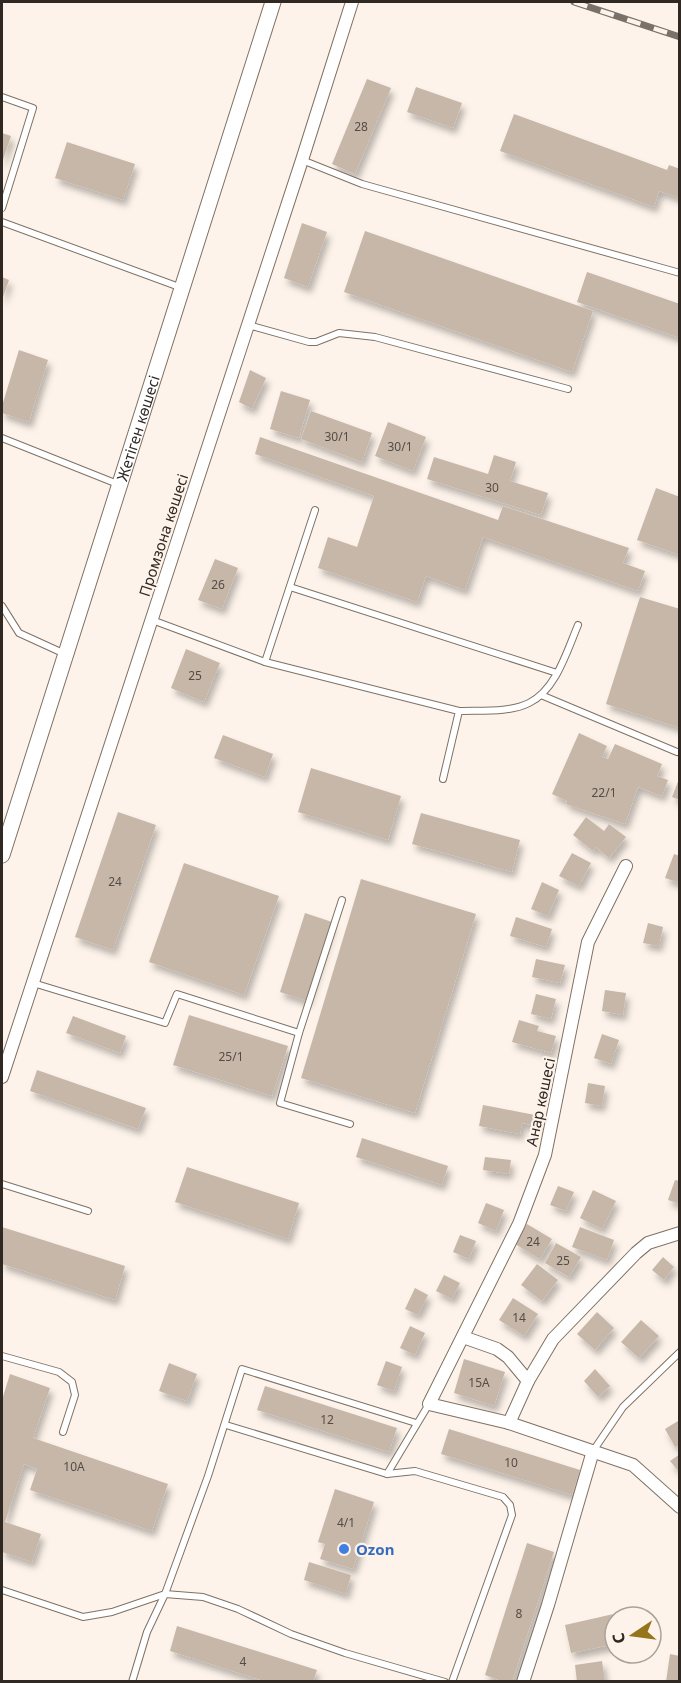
<svg xmlns="http://www.w3.org/2000/svg" width="681" height="1683" font-family="'Noto Sans',sans-serif">
	<style>
		.building { fill: #c6b7a9; filter: url(#shadow) }
		.lines { fill: none; stroke-linecap: round; stroke-linejoin: round }
		.service-casing { stroke: #7f7164; stroke-width: 8 }
		.minor-casing { stroke: #7f7164; stroke-width: 14 }
		.tertiary-casing { stroke: #7f7164; stroke-width: 17 }
		.service { stroke: #fff; stroke-width: 6 }
		.minor { stroke: #fff; stroke-width: 12 }
		.tertiary { stroke: #fff; stroke-width: 15 }
		.rail-casing { stroke: #79716a; stroke-width: 7 }
		.rail { stroke: #fdf3ea; stroke-width: 4.5; stroke-dasharray: 14; stroke-linecap: butt }
		.shop-dot { fill: #3f7fe0; stroke: #fdf3ea; stroke-width: 2 }
		.labels { text-anchor: middle; dominant-baseline: central; stroke-width: 4.5; stroke-linejoin: round; paint-order: stroke }
		.number-label { font-size: 12px; fill: #554c44 }
		.street-label { font-size: 15px; fill: #2f2823; stroke: #fdf3ea }
		.shop-label { font-size: 15px; font-weight: bold; fill: #366cbe; stroke: #fdf3ea; text-anchor: start }
	</style>
	<defs>
		<filter id="shadow"><feDropShadow dx="3.5" dy="6" stdDeviation="3" flood-color="#0004"/></filter>
	</defs>
	<rect width="100%" height="100%" fill="#fdf3ea"/>
	<g class="building">
		<polygon points="367,79 391,88 355,174 332,164"/>
		<polygon points="416,87 462,103 453,128 407,112"/>
		<polygon points="514,114 667,170 669,165 680,169 680,198 659,191 654,207 500,151"/>
		<polygon points="2,133 11,136 2,163"/>
		<polygon points="67,142 135,164 123,200 55,178"/>
		<polygon points="302,223 327,232 308,287 284,278"/>
		<polygon points="365,231 593,311 572,372 344,292"/>
		<polygon points="587,272 680,304 680,338 577,302"/>
		<polygon points="2,277 9,280 2,300"/>
		<polygon points="19,350 48,360 29,422 2,413 2,406"/>
		<polygon points="250,370 266,378 252,409 239,402"/>
		<polygon points="281,391 310,400 299,438 270,429"/>
		<polygon points="311,411 372,433 362,462 301,439"/>
		<polygon points="388,422 426,437 413,471 375,456"/>
		<polygon points="260,437 498,520 503,506 629,548 623,563 645,571 638,591 483,537 465,590 426,576 417,602 318,568 328,537 357,547 374,496 255,454"/>
		<polygon points="494,455 516,462 510,481 548,493 541,515 427,479 434,457 488,474"/>
		<polygon points="656,488 680,497 680,555 637,540"/>
		<polygon points="215,559 238,568 222,609 198,600"/>
		<polygon points="640,597 680,609 680,728 606,704"/>
		<polygon points="186,649 220,663 204,702 171,688"/>
		<polygon points="579,733 607,746 602,757 608,759 615,744 662,764 657,776 668,780 662,796 638,787 625,824 566,804 567,801 552,794"/>
		<polygon points="223,735 273,754 265,777 214,758"/>
		<polygon points="311,768 401,796 388,840 298,812"/>
		<polygon points="679,779 680,779 680,800 672,797"/>
		<polygon points="118,812 156,825 113,950 75,937"/>
		<polygon points="421,813 520,840 512,872 412,844"/>
		<polygon points="586,817 604,831 609,824 626,837 609,858 596,847 593,851 573,835"/>
		<polygon points="572,853 591,863 579,886 559,876"/>
		<polygon points="674,854 680,856 680,883 665,878"/>
		<polygon points="184,863 279,896 244,995 149,962"/>
		<polygon points="361,879 476,914 415,1113 301,1078"/>
		<polygon points="542,882 559,890 548,916 531,909"/>
		<polygon points="305,913 332,922 307,1001 280,992"/>
		<polygon points="516,917 552,929 546,947 510,936"/>
		<polygon points="648,923 663,927 659,946 643,943"/>
		<polygon points="536,959 565,965 560,983 532,977"/>
		<polygon points="605,990 626,993 623,1015 602,1011"/>
		<polygon points="536,994 556,999 551,1019 531,1014"/>
		<polygon points="189,1015 288,1046 272,1096 173,1065"/>
		<polygon points="73,1016 126,1036 120,1053 66,1033"/>
		<polygon points="519,1020 539,1026 537,1031 556,1036 551,1053 512,1042"/>
		<polygon points="602,1034 619,1040 611,1064 594,1058"/>
		<polygon points="37,1070 146,1108 138,1129 30,1091"/>
		<polygon points="588,1083 605,1086 602,1106 585,1103"/>
		<polygon points="483,1105 540,1116 538,1126 522,1123 520,1134 479,1126"/>
		<polygon points="362,1138 448,1166 442,1185 356,1157"/>
		<polygon points="485,1157 511,1160 509,1174 483,1170"/>
		<polygon points="187,1167 299,1203 288,1239 175,1202"/>
		<polygon points="675,1180 680,1181 680,1204 668,1200"/>
		<polygon points="558,1186 574,1192 566,1211 550,1205"/>
		<polygon points="593,1190 616,1201 602,1229 580,1218"/>
		<polygon points="486,1203 504,1210 496,1231 478,1223"/>
		<polygon points="527,1224 552,1239 540,1259 515,1244"/>
		<polygon points="2,1227 125,1266 115,1300 2,1264"/>
		<polygon points="580,1227 614,1240 607,1260 572,1247"/>
		<polygon points="460,1235 476,1241 469,1259 453,1252"/>
		<polygon points="556,1243 581,1257 569,1277 545,1263"/>
		<polygon points="663,1257 674,1267 664,1280 652,1270"/>
		<polygon points="537,1264 558,1280 542,1301 521,1285"/>
		<polygon points="444,1275 460,1283 452,1299 436,1291"/>
		<polygon points="415,1288 428,1295 418,1315 405,1309"/>
		<polygon points="513,1298 538,1314 524,1336 499,1320"/>
		<polygon points="597,1312 614,1328 595,1350 577,1334"/>
		<polygon points="641,1320 659,1336 639,1358 621,1342"/>
		<polygon points="410,1326 425,1333 415,1355 400,1348"/>
		<polygon points="464,1359 505,1372 494,1406 454,1393"/>
		<polygon points="386,1361 402,1367 394,1391 377,1385"/>
		<polygon points="169,1363 197,1374 187,1401 159,1391"/>
		<polygon points="595,1369 610,1386 598,1397 584,1381"/>
		<polygon points="10,1374 50,1388 33,1438 168,1484 152,1531 30,1490 37,1469 24,1464 5,1522 41,1534 32,1562 2,1552 3,1481 2,1480 2,1400"/>
		<polygon points="265,1386 397,1428 389,1452 257,1410"/>
		<polygon points="678,1421 680,1445 675,1447 665,1429"/>
		<polygon points="449,1429 580,1470 572,1495 441,1454"/>
		<polygon points="680,1454 680,1473 670,1461"/>
		<polygon points="335,1489 374,1502 353,1569 320,1559 325,1544 318,1542"/>
		<polygon points="527,1543 554,1552 512,1682 504,1682 485,1675"/>
		<polygon points="309,1562 351,1575 346,1594 304,1580"/>
		<polygon points="618,1613 619,1617 615,1617 615,1644 571,1653 565,1625"/>
		<polygon points="177,1626 317,1670 313,1682 267,1682 170,1651"/>
		<polygon points="670,1654 680,1656 680,1682 666,1682"/>
		<polygon points="602,1661 605,1682 577,1682 575,1665"/>
	</g>
	<g class="lines">
		<defs>
			<g id="service">
				<polyline points="2,97 33,108 2,208"/>
				<polyline points="302,160 362,184 680,273"/>
				<polyline points="2,222 182,288"/>
				<polyline points="248,325 309,342 316,342 339,333 375,337 568,389"/>
				<polyline points="2,438 120,485"/>
				<polyline points="290,587 557,673"/>
				<polyline points="2,606 19,633 65,654"/>
				<polyline points="152,620 265,662 459,711 443,779"/>
				<polyline points="265,662 315,510"/>
				<polyline points="541,695 677,752"/>
				<path d="M459 711C480 710 509 713 529 703 556 690 567 651 578 625"/>
				<polyline points="33,983 165,1023 177,994 299,1033 342,900"/>
				<polyline points="299,1033 280,1103 350,1124"/>
				<polyline points="2,1184 88,1211"/>
				<polyline points="2,1356 59,1372 72,1382 75,1395 63,1432"/>
				<polyline points="226,1425 387,1474 415,1471 503,1497 510,1505 512,1515 452,1682"/>
				<polyline points="593,1451 623,1407 680,1352"/>
				<polyline points="387,1474 429,1404"/>
				<polyline points="2,1590 83,1617 112,1612 165,1594 203,1597 238,1609 291,1634 345,1653 445,1682"/>
				<polyline points="132,1682 147,1632 165,1594 208,1476 242,1369 416,1423"/>
			</g>
			<g id="minor">
				<polyline points="626,866 588,942 545,1155 519,1224 429,1404 509,1423 633,1465 680,1507"/>
				<polyline points="2,1077 302,160 352,2"/>
				<polyline points="463,1337 497,1349 508,1357 528,1381 553,1339 636,1253 648,1243 680,1233"/>
				<polyline points="509,1423 528,1381"/>
				<polyline points="523,1682 548,1605 593,1451"/>
			</g>
			<g id="tertiary">
				<path id="s1" d="M2 855 273 2"/>
			</g>
		</defs>
		<use href="#service" class="service-casing"/>
		<use href="#minor" class="minor-casing"/>
		<use href="#tertiary" class="tertiary-casing"/>
		<use href="#service" class="service"/>
		<use href="#minor" class="minor"/>
		<use href="#tertiary" class="tertiary"/>
		<defs>
			<polyline id="rail" points="574,2 680,37"/>
		</defs>
		<use href="#rail" class="rail-casing"/>
		<use href="#rail" class="rail"/>
	</g>
	<circle class="shop-dot" cx="344" cy="1549" r="6"/>
	<g class="labels">
		<g class="number-label">
			<text x="361" y="126">28</text>
			<text x="337" y="436">30/1</text>
			<text x="400" y="446">30/1</text>
			<text x="492" y="487">30</text>
			<text x="218" y="584">26</text>
			<text x="195" y="675">25</text>
			<text x="604" y="792">22/1</text>
			<text x="115" y="881">24</text>
			<text x="231" y="1056">25/1</text>
			<text x="533" y="1241">24</text>
			<text x="563" y="1260">25</text>
			<text x="519" y="1317">14</text>
			<text x="479" y="1382">15А</text>
			<text x="327" y="1419">12</text>
			<text x="511" y="1462">10</text>
			<text x="74" y="1466">10А</text>
			<text x="346" y="1522">4/1</text>
			<text x="519" y="1613">8</text>
			<text x="243" y="1661">4</text>
		</g>
		<g class="street-label">
			<text stroke="none"><textPath href="#s1" startOffset="448">Жетіген көшесі</textPath></text>
			<text transform="translate(163 535) rotate(-72)">Промзона көшесі</text>
			<text transform="translate(540 1102) rotate(-78)">Анар көшесі</text>
		</g>
		<g class="shop-label">
			<text x="356" y="1549">Ozon</text>
		</g>
	</g>
	<rect width="681" height="1683" fill="none" stroke="#2f2823" stroke-width="6"/>
	<g transform="translate(633 1635) rotate(257)"><circle r="28" fill="#fdf3ea" stroke="#aba29a" stroke-width="1.5"/>
	<path d="M0-4.5L10 22L0 15L-10 22Z" fill="#95741c"/>
	<text y="-9" font-size="16" font-weight="bold" text-anchor="middle" fill="#2f2823">С</text>
	</g>
</svg>
